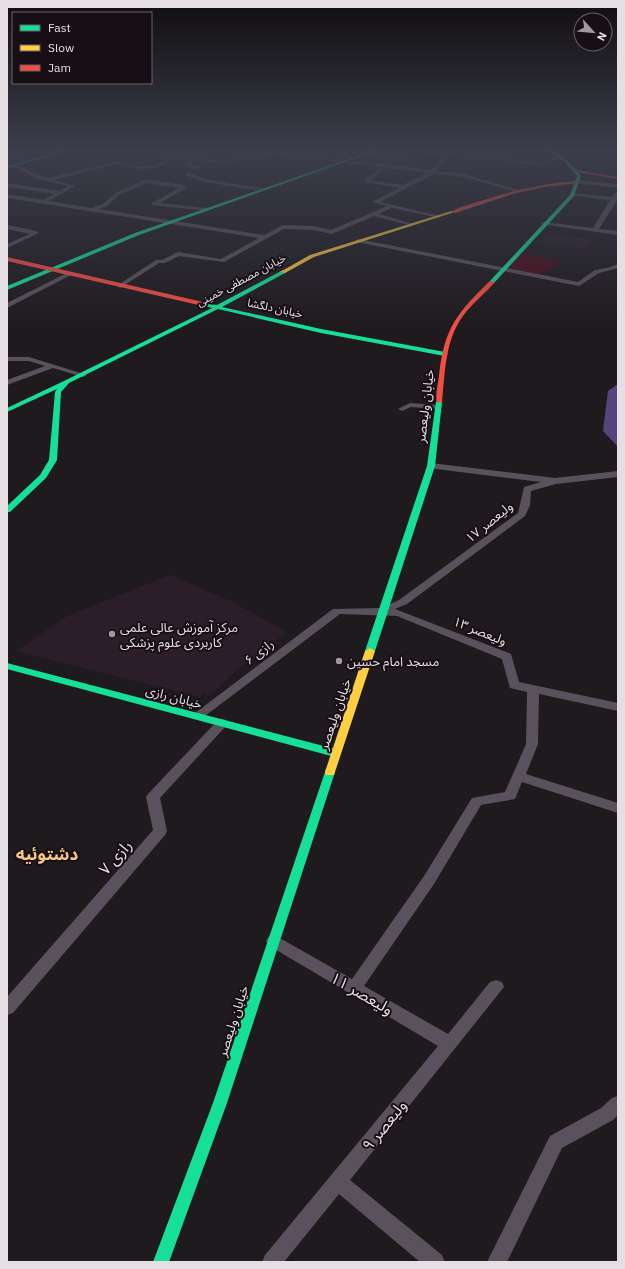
<svg xmlns="http://www.w3.org/2000/svg" width="625" height="1269" font-family="'IBM Plex Sans','Noto Sans Arabic',sans-serif">
	<style>
		.built { fill: #2b1e28 }
		.green { fill: #490b1a }
		.water { fill: #55447e }
		.lines { fill: none; stroke-linecap: round; stroke-linejoin: round }
		.street { fill: #59515c; fill-rule: evenodd }
		.fast { fill: #16e098; fill-rule: evenodd }
		.slow { fill: #ffcf43; fill-rule: evenodd }
		.jam { fill: #f24e42; fill-rule: evenodd }
		.poi-dot { fill: #a09a9e; stroke: #170f15; stroke-width: 1.5 }
		.labels { text-anchor: middle; dominant-baseline: central; stroke-width: 4; stroke-linejoin: round; paint-order: stroke }
		.far-street-label { font-size: 11px; fill: #e5dfe3; stroke: #170f15 }
		.street-label { font-size: 13px; fill: #e5dfe3; stroke: #170f15 }
		.poi-label { font-size: 13px; fill: #e5dfe3; stroke: #170f15; text-anchor: start }
		.near-street-label { font-size: 16px; fill: #e5dfe3; stroke: #170f15 }
		.near-neighbourhood-label { font-size: 17px; font-weight: bold; fill: #f5c683; stroke: #170f15 }
	</style>
	<rect width="100%" height="100%" fill="#1f1a1e"/>
	<g class="built">
		<polygon points="548,233 559,235 594,240 586,249 540,242"/>
		<polygon points="170,575 231,601 285,631 285,634 235,671 210,696 204,693 200,697 16,651 67,616"/>
	</g>
	<polygon class="green" points="521,253 562,261 539,275 508,268"/>
	<polygon class="water" points="618,384 618,447 603,431 608,391"/>
	<g class="lines">
		<g class="street">
			<path d="M188 150H194L179 156 225 161 246 156H256L266 152 283 150 277 152 343 161 388 164 432 170 444 155 397 150 489 156 539 163 559 156 563 157 539 166 489 158 449 155 436 171 464 174 519 190 516 192 464 177 434 174 380 202 440 216V218L392 208 379 214 413 224V226L374 216 332 234 313 230 284 229 224 262 179 256 165 263H159L120 288 117 286 118 285 156 260H162L178 252 221 259 259 238 7 198V194L43 200 54 194 7 187V183L59 191 68 186 35 178 13 166V164L48 178 117 161 138 167 152 166 162 162 166 157ZM270 154 382 167 364 180V182L399 188 372 202 387 206 331 230 313 226 283 225 264 235 98 209 107 206 119 195 147 183 179 188 152 203V205L208 211 206 208 160 203 186 188 184 185 146 179 115 193 103 204 91 208 49 201 75 186 54 180 117 164 138 169 155 168 166 164 170 159 174 158 190 160 183 165V167L200 168 202 166 190 165 195 160 225 163 246 158 257 159ZM387 168 427 173 403 185 370 180Z"/>
			<polygon points="338,150 342,150 341,155 352,157 350,158 336,157"/>
			<polygon points="7,152 26,159 26,160 22,161 7,155"/>
			<polygon points="364,153 410,157 412,158 410,159 362,155"/>
			<polygon points="187,172 205,179 267,189 264,191 204,182 185,175"/>
			<polygon points="578,180 618,184 618,188 576,183"/>
			<polygon points="618,190 618,199 599,229 618,231 618,235 541,224 544,222 593,228 610,200 569,195 572,193 612,197"/>
			<polygon points="7,225 36,231 39,233 7,248 7,244 30,234 7,229"/>
			<polygon points="358,239 578,282 595,270 607,268 618,264 618,268 599,273 579,286 356,242 356,240"/>
			<polygon points="69,272 72,274 71,275 7,308 7,303"/>
			<polygon points="7,357 29,357 87,375 83,377 53,368 7,385 7,380 45,366 29,361 7,361"/>
			<polygon points="410,403 438,405 442,407 438,409 411,407 402,411 398,409"/>
			<polygon points="431,463 555,478 618,471 618,477 556,484 531,491 530,505 525,516 407,604 395,609 511,654 519,682 618,703 618,711 539,694 538,744 526,774 618,803 618,813 522,782 515,799 481,805 434,884 364,986 448,1034 490,982 496,980 502,982 504,987 350,1180 442,1255 445,1262 420,1262 339,1194 284,1262 262,1262 265,1255 438,1046 268,945 266,941 268,937 273,935 278,937 352,979 424,876 472,798 505,792 526,744 527,692 510,688 502,659 397,616 340,614 201,719 193,719 191,716 333,609 381,608 399,600 518,513 524,487 541,482 428,468 428,464"/>
			<polygon points="222,719 226,720 228,723 226,726 160,798 167,831 165,835 13,1013 7,1015 7,997 153,830 146,797 148,794 218,720"/>
			<polygon points="618,1096 618,1115 613,1120 562,1148 507,1262 487,1262 550,1136 601,1108 612,1098"/>
		</g>
		<g class="fast">
			<polygon points="65,150 70,150 7,168 7,166"/>
			<polygon points="374,150 379,150 139,235 7,290 7,286 135,233"/>
			<path d="M544 150C559 149 572 165 581 176L574 196 494 283H490V281L570 195 577 176 564 161Z"/>
			<polygon points="283,270 286,272 285,273 222,307 321,329 445,352 448,354 445,356 321,333 218,309 69,383 61,392 57,460 46,478 10,512 7,512 7,506 40,475 49,460 55,392 57,389 7,412 7,408 64,381 212,308 201,305 201,303 217,305"/>
			<polygon points="439,400 442,402 435,466 375,651 370,654 367,653 365,651 427,466 436,402"/>
			<polygon points="7,663 335,749 339,750 340,753 339,756 335,757 7,669"/>
			<polygon points="330,768 334,769 335,772 227,1103 169,1262 153,1262 213,1103 325,772 326,769"/>
		</g>
		<g class="slow">
			<polygon points="451,211 455,212 314,257 285,273 280,272 310,255"/>
			<polygon points="370,648 375,651 335,772 334,775 326,775 325,772 365,651"/>
		</g>
		<g class="jam">
			<polygon points="575,170 618,177 618,179 576,172"/>
			<path d="M578 181 579 183 545 187 516 193 455 213 451 212C458 207 468 205 477 202 510 191 543 183 578 181Z"/>
			<polygon points="7,257 203,302 206,304 203,306 7,261"/>
			<path d="M490 281 495 282C485 294 472 303 463 316 445 340 445 373 442 402L437 403C435 396 438 384 439 376 444 328 457 313 490 281Z"/>
		</g>
	</g>
	<linearGradient id="sky" x2="0" y2="1"><stop stop-color="#110e10"/><stop offset="0.46" stop-color="#3c3e4c"/><stop offset="1" stop-color="#3c3e4c" stop-opacity="0"/></linearGradient>
	<rect width="625" height="327" fill="url(#sky)"/>
	<g class="poi-dot">
		<circle cx="112" cy="634" r="4"/>
		<circle cx="339" cy="661" r="4"/>
	</g>
	<g class="labels">
		<g class="far-street-label">
			<text transform="translate(241 280) rotate(-28)">خیابان مصطفی خمینی</text>
			<text transform="translate(275 308) rotate(12)">خیابان دلگشا</text>
		</g>
		<g class="street-label">
			<text transform="translate(425 406) rotate(-83)">خیابان ولیعصر</text>
			<text transform="translate(489 522) rotate(-39)">ولیعصر ۱۷</text>
			<text transform="translate(480 631) rotate(22)">ولیعصر ۱۳</text>
			<text transform="translate(259 652) rotate(-37)">رازی ۶</text>
			<text transform="translate(174 697) rotate(15)">خیابان رازی</text>
			<text transform="translate(335 714) rotate(-71)">خیابان ولیعصر</text>
			<text transform="translate(233 1021) rotate(-72)">خیابان ولیعصر</text>
		</g>
		<g class="poi-label">
			<text x="120" y="627">مرکز آموزش عالی علمی<tspan x="120" dy="15">کاربردی علوم پزشکی</tspan></text>
			<text x="347" y="661">مسجد امام حسین</text>
		</g>
		<g class="near-street-label">
			<text transform="translate(115 857) rotate(-49)">رازی ۷</text>
			<text transform="translate(362 993) rotate(30)">ولیعصر ۱۱</text>
			<text transform="translate(384 1125) rotate(-51)">ولیعصر ۹</text>
		</g>
		<g class="near-neighbourhood-label">
			<text x="47" y="854">دشتوئیه</text>
		</g>
	</g>
	<rect width="625" height="1269" fill="none" stroke="#e5dfe3" stroke-width="16"/>
	<rect x="12" y="12" width="140" height="72" fill="#170f15" stroke="#696267"/>
	<rect x="20" y="25" width="20" height="6" fill="#16e098" stroke="#696267"/>
	<text x="48" y="32" font-size="12" fill="#e5dfe3">Fast</text>
	<rect x="20" y="45" width="20" height="6" fill="#ffcf43" stroke="#696267"/>
	<text x="48" y="52" font-size="12" fill="#e5dfe3">Slow</text>
	<rect x="20" y="65" width="20" height="6" fill="#f24e42" stroke="#696267"/>
	<text x="48" y="72" font-size="12" fill="#e5dfe3">Jam</text>
	<g transform="translate(593 32) rotate(117)"><circle r="19" fill="#170f15" stroke="#696267"/>
	<path d="M0-3L7 15L0 10L-7 15Z" fill="#a09a9e"/>
	<text y="-6" font-size="11" font-weight="bold" text-anchor="middle" fill="#e5dfe3">N</text>
	</g>
</svg>
